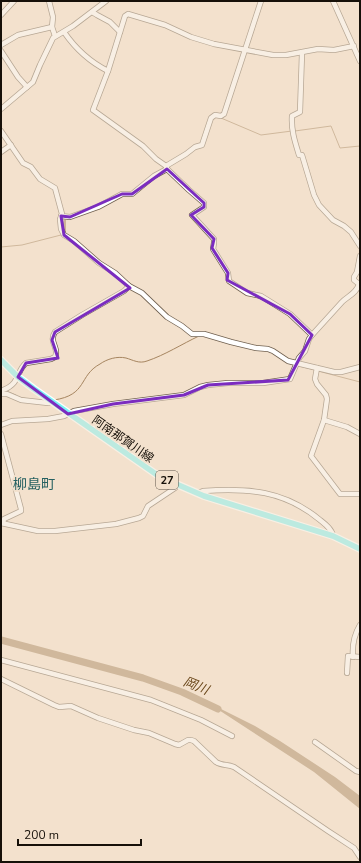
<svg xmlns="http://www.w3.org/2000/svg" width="361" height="863" font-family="'Nunito Sans','Noto Sans JP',sans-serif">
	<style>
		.water { fill: #a68560 }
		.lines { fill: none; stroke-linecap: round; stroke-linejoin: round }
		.stream { stroke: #a68560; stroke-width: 1 }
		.river { stroke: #a68560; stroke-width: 7 }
		.minor-casing { stroke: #70604f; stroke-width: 6 }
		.major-casing { stroke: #fff; stroke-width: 8 }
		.minor { stroke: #fff; stroke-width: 4.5 }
		.major { stroke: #7af4f6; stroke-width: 5.5 }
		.marked { fill: none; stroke: #7b2cbf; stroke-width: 3; stroke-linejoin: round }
		.labels { text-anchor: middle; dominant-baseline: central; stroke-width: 4; stroke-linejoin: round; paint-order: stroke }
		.shield { fill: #f3e1cd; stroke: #584f44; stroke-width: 1 }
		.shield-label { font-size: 11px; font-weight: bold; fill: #161009 }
		.street-label { font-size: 12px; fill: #161009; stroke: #f3e1cd }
		.water-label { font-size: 13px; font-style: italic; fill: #6a471a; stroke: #f3e1cd }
		.quarter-label { font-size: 14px; fill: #266161; stroke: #f3e1cd }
	</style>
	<rect width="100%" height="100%" fill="#f3e1cd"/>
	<polygon class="water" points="205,701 255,726 280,741 335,777 360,796 360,809 314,772"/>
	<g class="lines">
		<g class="stream">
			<polyline points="221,118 261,135 292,131"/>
			<polyline points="295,131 331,126 340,148 360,146"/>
			<polyline points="65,220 65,232"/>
			<polyline points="1,247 22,245 61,235"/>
			<polyline points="299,366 315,370"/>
			<polyline points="318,371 360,382"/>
			<polyline points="6,391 16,395"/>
			<polyline points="18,397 29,399"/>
			<path d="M54 400C88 395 78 376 100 364 107 359 117 356 126 358 133 360 139 364 147 361 165 355 182 344 199 336"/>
		</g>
		<polyline class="river" points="1,640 143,678 182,692 218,709"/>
		<defs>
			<g id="minor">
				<polyline points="49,1 53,17 52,27 55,36"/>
				<polyline points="333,1 360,61"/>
				<polyline points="92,12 97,15 110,22 120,32"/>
				<polyline points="1,15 14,1"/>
				<path d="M64 32C75 48 90 62 108 71"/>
				<polyline points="1,45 18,35 52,27"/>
				<polyline points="1,51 18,77 27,87"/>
				<path d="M302 53 300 112 292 116C291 130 295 142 299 155H302L314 195 319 205 333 220 344 226 351 232 360 246"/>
				<polyline points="1,109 33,82 40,65 53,38 73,26 106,1"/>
				<polyline points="1,131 23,163 31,167 40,179 55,188 62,214 60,219 61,229 64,235 74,241 99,263 115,273 129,286 142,293 167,317 182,326 192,334 204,334 231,342 256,348 268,349 273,351 288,361 334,372 341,372 360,367"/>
				<polyline points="1,152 11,145"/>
				<polyline points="166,166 186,154 195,147 202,145 211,118 215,115 221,116 224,114 261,1"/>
				<polyline points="167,169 166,166 156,159 143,146 93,110 108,71 125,16 128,14 165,25 191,37 214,44 273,55 286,55 318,49 334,50 354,46"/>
				<polyline points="61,216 70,217 98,207 122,194 132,194 154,176 167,169 189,190 204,203 204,207 192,215 214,239 214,243 213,249 228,273 229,281 247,293 261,296 290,314 312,335"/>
				<polyline points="317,368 315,379 317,384 326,395 327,399 324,420 311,456 340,494 360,494"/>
				<path d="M3 390C21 383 16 371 26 363L51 359 55 357C60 348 48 342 55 332L82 315 124 291 129 286"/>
				<polyline points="1,394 7,394 21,400 48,403 51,402"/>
				<polyline points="324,420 347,427 360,434"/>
				<path d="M1 425 12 421 48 419 64 416 74 411 113 404 184 395 200 387 208 385 228 383H263L290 379 299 358 305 351 309 339 312 335C322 324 332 313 342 302 348 296 357 293 359 284L354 280V277L357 272 360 256"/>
				<polyline points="1,434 21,509 21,511 4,519 3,523"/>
				<path d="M198 493 203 491C248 488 284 490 320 520 325 524 332 529 333 536"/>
				<polyline points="1,523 38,531 55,531 116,524 139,518 143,516 148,506 175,488 178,485"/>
				<path d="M353 657C352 645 354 635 360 625"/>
				<polyline points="1,660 151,700 201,720 232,736"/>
				<polyline points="347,673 348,656 360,657"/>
				<path d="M1 679 54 705 59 707 71 706 98 718 134 730 149 733 175 744 179 745 188 740H191L194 741 216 762C222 766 228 764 234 767L328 831 354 848 360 857"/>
				<polyline points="315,742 356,771 360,772"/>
			</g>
			<polyline id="major" points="1,360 18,377 34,389 160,477 204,496 333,536 360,549"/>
		</defs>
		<use href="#minor" class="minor-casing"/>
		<use href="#major" class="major-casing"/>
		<use href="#minor" class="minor"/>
		<use href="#major" class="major"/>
	</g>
	<path d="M0 0H361V863H0ZM167 169 204 203V207L191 215 214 239 212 248 228 273 227 280 290 314 312 335 288 380 208 385 184 395 113 404 68 414 18 377 26 363 58 358 52 340 55 332 130 288 64 235 61 216 70 217 122 194H132Z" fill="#f3e1cd" fill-opacity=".55" fill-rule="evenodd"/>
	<path class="marked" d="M167 169 204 203V207L191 215 214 239 212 248 228 273 227 280 290 314 312 335 288 380 208 385 184 395 113 404 68 414 18 377 26 363 58 358 52 340 55 332 130 288 64 235 61 216 70 217 122 194H132Z"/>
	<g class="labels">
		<rect class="shield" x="156" y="471" width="22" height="18" rx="3"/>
		<g class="shield-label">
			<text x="167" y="480">27</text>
		</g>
		<g class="street-label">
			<text transform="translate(123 439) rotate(35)">阿南那賀川線</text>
		</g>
		<g class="water-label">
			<text transform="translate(196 686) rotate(22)">岡川</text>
		</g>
		<g class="quarter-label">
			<text x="34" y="484">柳島町</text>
		</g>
	</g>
	<rect width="361" height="863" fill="none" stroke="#161009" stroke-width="4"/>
	<path d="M18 839v6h123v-6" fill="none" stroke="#161009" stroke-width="2"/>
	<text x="24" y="839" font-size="12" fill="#161009" stroke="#f3e1cd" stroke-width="3" paint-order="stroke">200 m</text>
</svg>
